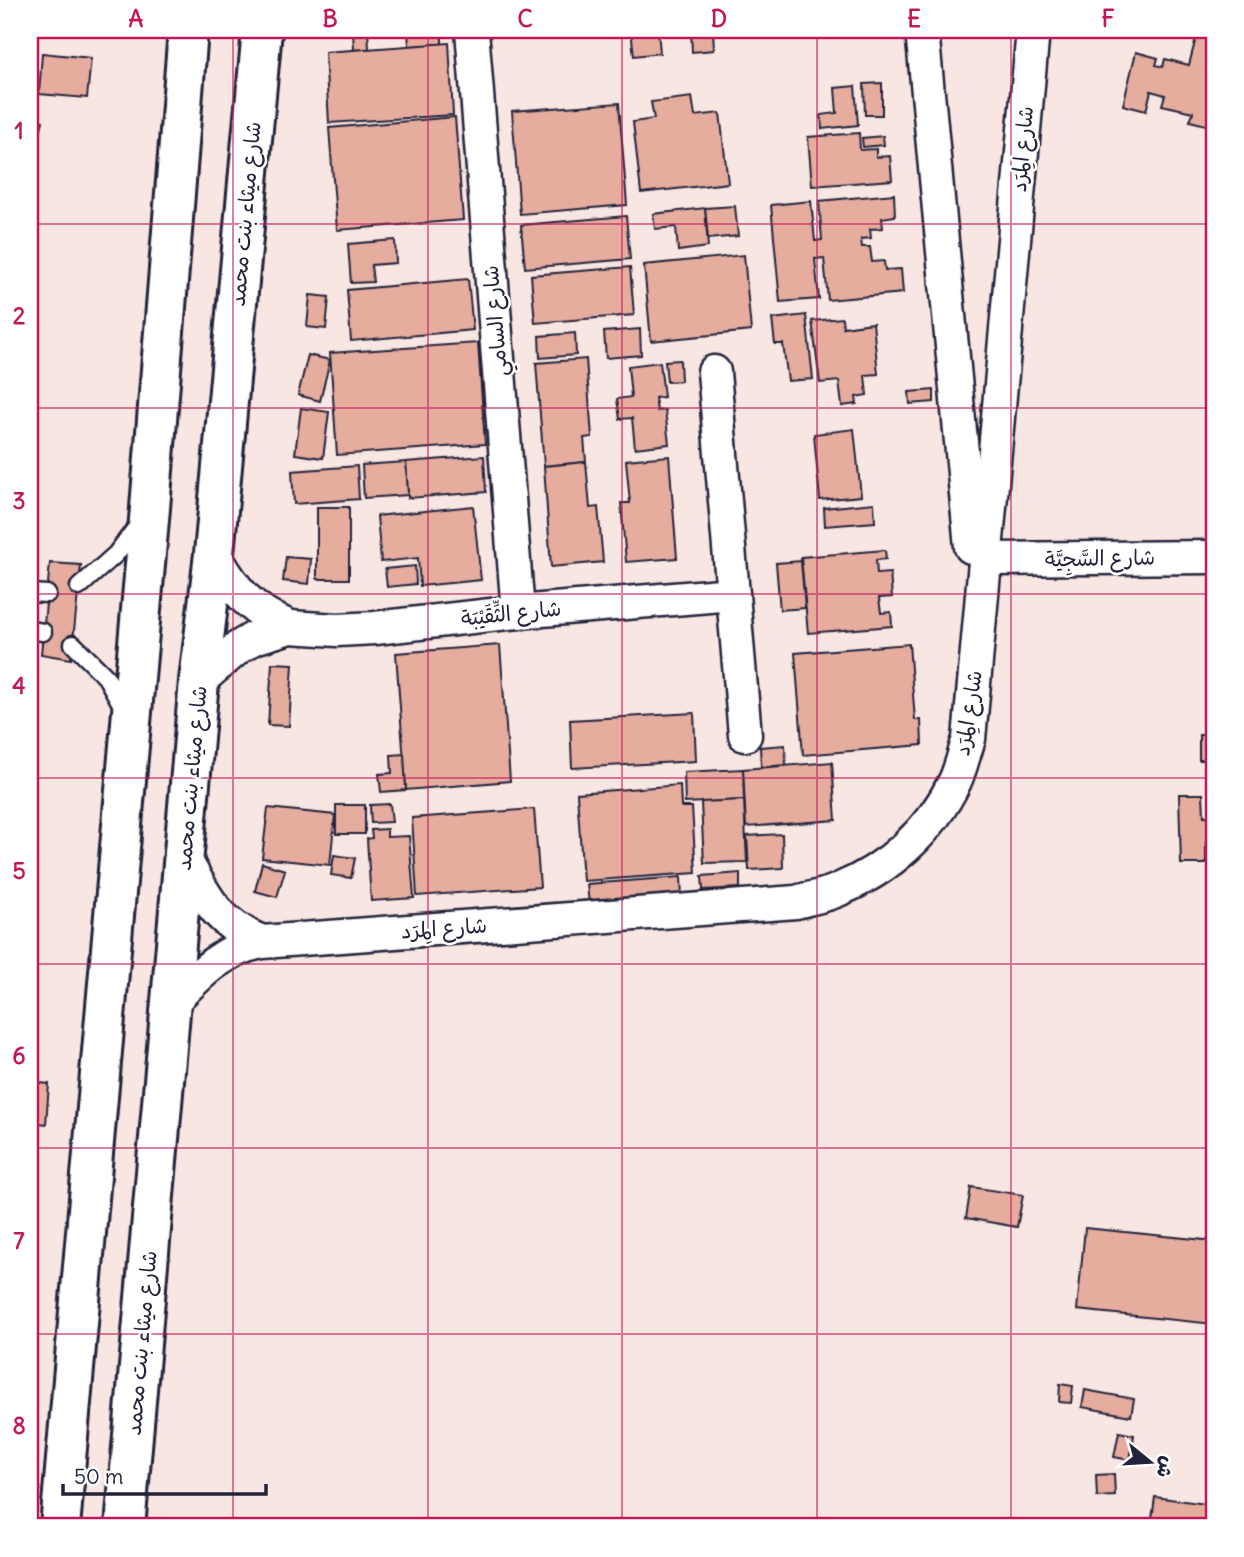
<svg xmlns="http://www.w3.org/2000/svg" width="1244" height="1557" font-family="Delius,'Playpen Sans Arabic',sans-serif">
	<style>
		.building { fill: #e6ad9f; stroke: #22223b; stroke-width: 2 }
		.lines { fill: none; stroke-linecap: round; stroke-linejoin: round }
		.lane-casing { stroke: #22223b; stroke-width: 21 }
		.street-casing { stroke: #22223b; stroke-width: 37 }
		.secondary-casing { stroke: #22223b; stroke-width: 44 }
		.lane { stroke: #fff; stroke-width: 16 }
		.street { stroke: #fff; stroke-width: 32 }
		.secondary { stroke: #fff; stroke-width: 38 }
		.grid { fill: none; stroke: #c2185b; stroke-width: 2; stroke-opacity: 0.55 }
		.labels { text-anchor: middle; dominant-baseline: central; stroke-width: 5; stroke-linejoin: round; paint-order: stroke }
		.street-label { font-size: 21px; fill: #22223b; stroke: #fff }
		.neatline { fill: none; stroke: #c2185b; stroke-width: 2.5 }
		.grid-label { font-size: 23px; text-anchor: middle; font-weight: bold; fill: #c2185b }
	</style>
	<rect width="100%" height="100%" fill="#f8e6e2"/>
	<filter id="ink" filterUnits="userSpaceOnUse"><feTurbulence type="fractalNoise" baseFrequency=".0143" numOctaves="2"/><feDisplacementMap in="SourceGraphic" scale="14" xChannelSelector="R" yChannelSelector="G"/><feConvolveMatrix kernelMatrix="1 2 1 2 8 2 1 2 1" color-interpolation-filters="sRGB"/></filter>
	<g filter="url(#ink)">
		<g class="building">
			<polygon points="368,30 369,49 354,50 353,31"/>
			<polygon points="408,30 442,30 442,44 409,46"/>
			<polygon points="631,30 658,30 660,53 634,56"/>
			<polygon points="691,30 713,30 714,50 692,52"/>
			<polygon points="1198,30 1214,32 1214,127 1190,121 1193,112 1162,105 1165,95 1151,91 1146,111 1123,105 1136,52 1158,58 1156,65 1163,67 1165,59 1189,65"/>
			<polygon points="449,43 453,115 329,123 325,52"/>
			<polygon points="42,53 91,58 87,98 39,94"/>
			<polygon points="882,83 882,115 865,115 864,84"/>
			<polygon points="855,86 858,125 822,129 821,115 837,113 835,88"/>
			<polygon points="692,97 695,116 720,113 728,183 641,193 633,122 654,119 651,102"/>
			<polygon points="619,103 627,205 520,214 512,111"/>
			<polygon points="455,117 463,220 337,230 329,128"/>
			<polygon points="30,118 43,121 39,136 30,133"/>
			<polygon points="859,133 860,150 876,149 876,157 890,156 892,180 812,186 808,137"/>
			<polygon points="883,136 884,145 863,147 862,138"/>
			<polygon points="30,141 37,143 33,159 30,159"/>
			<polygon points="894,194 895,216 882,218 883,228 870,229 871,238 861,239 862,247 870,247 872,262 884,261 885,270 901,269 903,293 828,300 824,258 815,259 819,299 780,302 771,205 811,201 815,241 822,240 819,201"/>
			<polygon points="735,206 738,236 708,239 705,208"/>
			<polygon points="705,208 708,247 678,251 676,227 655,229 653,214"/>
			<polygon points="626,216 630,259 525,268 521,225"/>
			<polygon points="395,240 396,263 371,265 373,282 351,283 348,244"/>
			<polygon points="744,255 751,331 651,341 644,265"/>
			<polygon points="630,267 634,315 535,323 531,275"/>
			<polygon points="468,279 473,330 351,341 347,290"/>
			<polygon points="310,295 329,297 326,329 307,327"/>
			<polygon points="806,315 813,379 788,381 783,344 775,344 772,319"/>
			<polygon points="842,318 843,327 873,323 878,374 865,375 867,395 856,397 857,404 842,406 839,381 820,383 812,321"/>
			<polygon points="640,329 641,355 606,358 604,332"/>
			<polygon points="575,333 576,355 540,358 539,336"/>
			<polygon points="478,343 485,444 337,455 330,353"/>
			<polygon points="308,355 330,360 320,401 298,395"/>
			<polygon points="586,359 592,437 584,438 586,462 544,466 536,363"/>
			<polygon points="680,360 681,381 667,382 665,361"/>
			<polygon points="660,362 664,397 655,398 657,411 665,410 669,444 635,448 632,418 620,419 617,399 631,397 628,366"/>
			<polygon points="934,390 934,402 910,404 909,392"/>
			<polygon points="301,408 329,412 323,458 295,454"/>
			<polygon points="854,429 861,496 820,500 814,434"/>
			<polygon points="484,456 486,492 408,498 406,462"/>
			<polygon points="669,456 677,558 626,562 621,503 630,503 626,460"/>
			<polygon points="406,462 408,495 364,498 362,465"/>
			<polygon points="586,462 590,508 598,507 603,562 551,567 544,466"/>
			<polygon points="357,466 359,499 294,504 292,471"/>
			<polygon points="874,503 875,522 825,526 824,508"/>
			<polygon points="473,506 481,580 420,586 418,558 381,562 377,516"/>
			<rect x="317" y="507" width="32" height="72"/>
			<polygon points="885,550 886,559 876,560 877,574 890,573 892,597 879,598 881,613 891,612 892,626 808,633 801,557"/>
			<polygon points="286,557 311,559 309,584 283,581"/>
			<polygon points="801,561 805,608 780,610 776,563"/>
			<polygon points="50,563 81,565 71,659 41,654"/>
			<polygon points="415,566 416,584 387,587 385,569"/>
			<polygon points="909,644 915,720 921,720 922,745 803,755 795,653"/>
			<polygon points="500,645 510,781 406,790 396,653"/>
			<polygon points="272,663 293,664 289,726 268,725"/>
			<polygon points="694,713 696,761 572,768 570,720"/>
			<rect x="1199" y="735" width="15" height="25"/>
			<polygon points="785,745 786,765 761,767 760,747"/>
			<polygon points="404,754 406,790 381,792 379,774 392,773 391,755"/>
			<polygon points="832,762 836,820 746,827 743,769"/>
			<polygon points="743,769 744,800 685,803 684,772"/>
			<polygon points="680,785 681,807 692,807 696,873 583,881 577,793"/>
			<polygon points="1179,794 1203,794 1204,816 1214,816 1214,840 1206,841 1206,864 1181,864"/>
			<polygon points="744,800 747,862 704,863 701,802"/>
			<polygon points="390,804 392,822 371,823 370,805"/>
			<rect x="336" y="805" width="29" height="29"/>
			<polygon points="268,808 335,815 330,865 262,858"/>
			<polygon points="534,809 540,887 417,896 412,818"/>
			<polygon points="387,829 387,837 409,836 414,898 371,901 367,839 372,838 371,830"/>
			<polygon points="782,834 783,868 749,870 747,836"/>
			<polygon points="334,855 355,858 351,878 331,875"/>
			<polygon points="262,863 285,870 277,897 255,891"/>
			<polygon points="740,873 740,888 703,890 702,876"/>
			<polygon points="681,877 682,897 589,905 587,884"/>
			<polygon points="30,1082 49,1084 46,1124 30,1122"/>
			<polygon points="971,1187 1023,1195 1017,1227 966,1218"/>
			<polygon points="1085,1228 1214,1241 1214,1324 1077,1310"/>
			<polygon points="1060,1384 1073,1386 1071,1403 1059,1402"/>
			<polygon points="1085,1390 1134,1399 1131,1416 1082,1407"/>
			<polygon points="1119,1432 1134,1435 1130,1460 1114,1457"/>
			<polygon points="1114,1474 1115,1496 1097,1497 1096,1475"/>
			<polygon points="1155,1497 1214,1505 1214,1527 1151,1527"/>
		</g>
		<g class="lines">
			<defs>
				<g id="lane">
					<polyline points="79,587 116,554 139,524"/>
					<polyline points="30,593 47,594"/>
					<polyline points="30,630 43,632"/>
					<polyline points="73,644 106,677 123,707"/>
				</g>
				<g id="street">
					<polyline points="472,30 518,612"/>
					<polyline points="922,30 971,547"/>
					<polyline points="714,372 745,735"/>
					<path d="M214 554C235 591 250 610 290 627"/>
					<polyline points="985,559 1214,557"/>
					<polyline points="199,681 239,647 254,638 290,627 337,630 375,628 518,612 733,594"/>
					<path d="M184 857C205 897 218 924 262 942"/>
					<path d="M170 1004C198 976 222 949 262 942L796 902C810 898 825 896 838 890 889 869 931 831 955 781 961 768 964 753 969 739L1033 30"/>
				</g>
				<g id="secondary">
					<polyline points="60,1527 150,508 188,30"/>
					<polyline points="125,1527 199,681 214,554 262,30"/>
				</g>
			</defs>
			<use href="#lane" class="lane-casing"/>
			<use href="#street" class="street-casing"/>
			<use href="#secondary" class="secondary-casing"/>
			<use href="#lane" class="lane"/>
			<use href="#street" class="street"/>
			<use href="#secondary" class="secondary"/>
		</g>
	</g>
	<path class="grid" d="M233 30V1527M428 30V1527M622 30V1527M817 30V1527M1011 30V1527M30 224H1214M30 408H1214M30 594H1214M30 778H1214M30 964H1214M30 1148H1214M30 1334H1214"/>
	<g class="labels">
		<g class="street-label">
			<text transform="translate(1022 149) rotate(-85)">شارع المِرَد</text>
			<text transform="translate(245 214) rotate(-85)">شارع ميثاء بنت محمد</text>
			<text transform="translate(495 321) rotate(-95)">شارع السامي</text>
			<text transform="translate(1100 558) rotate(-1)">شارع السَّجِيَّة</text>
			<text transform="translate(511 613) rotate(-6)">شارع الثِّقَيْبَة</text>
			<text transform="translate(968 713) rotate(-81)">شارع المِرَد</text>
			<text transform="translate(191 778) rotate(-85)">شارع ميثاء بنت محمد</text>
			<text transform="translate(444 928) rotate(-4)">شارع المِرَد</text>
			<text transform="translate(141 1343) rotate(-85)">شارع ميثاء بنت محمد</text>
		</g>
	</g>
	<rect width="1244" height="1557" fill="none" stroke="#fff" stroke-width="77"/>
	<g transform="translate(1150 1462) rotate(108)" stroke="#ffffff" stroke-width="5" paint-order="stroke">
	<path d="M0-5L12 26L0 18L-12 26Z" fill="#22223b"/>
	<text y="-10" font-size="19" font-weight="bold" text-anchor="middle" fill="#22223b">ش</text>
	</g>
	<path d="M63 1484v10h203v-10" fill="none" stroke="#22223b" stroke-width="3.5"/>
	<text x="74" y="1484" font-size="21" fill="#22223b" stroke="#ffffff" stroke-width="5" paint-order="stroke">50 m</text>
	<rect x="38" y="38" width="1168" height="1480" class="neatline"/>
	<g class="grid-label">
		<text x="136" y="27">A</text>
		<text x="330" y="27">B</text>
		<text x="525" y="27">C</text>
		<text x="719" y="27">D</text>
		<text x="914" y="27">E</text>
		<text x="1108" y="27">F</text>
		<text x="19" y="139">1</text>
		<text x="19" y="324">2</text>
		<text x="19" y="509">3</text>
		<text x="19" y="694">4</text>
		<text x="19" y="879">5</text>
		<text x="19" y="1064">6</text>
		<text x="19" y="1249">7</text>
		<text x="19" y="1434">8</text>
	</g>
</svg>
